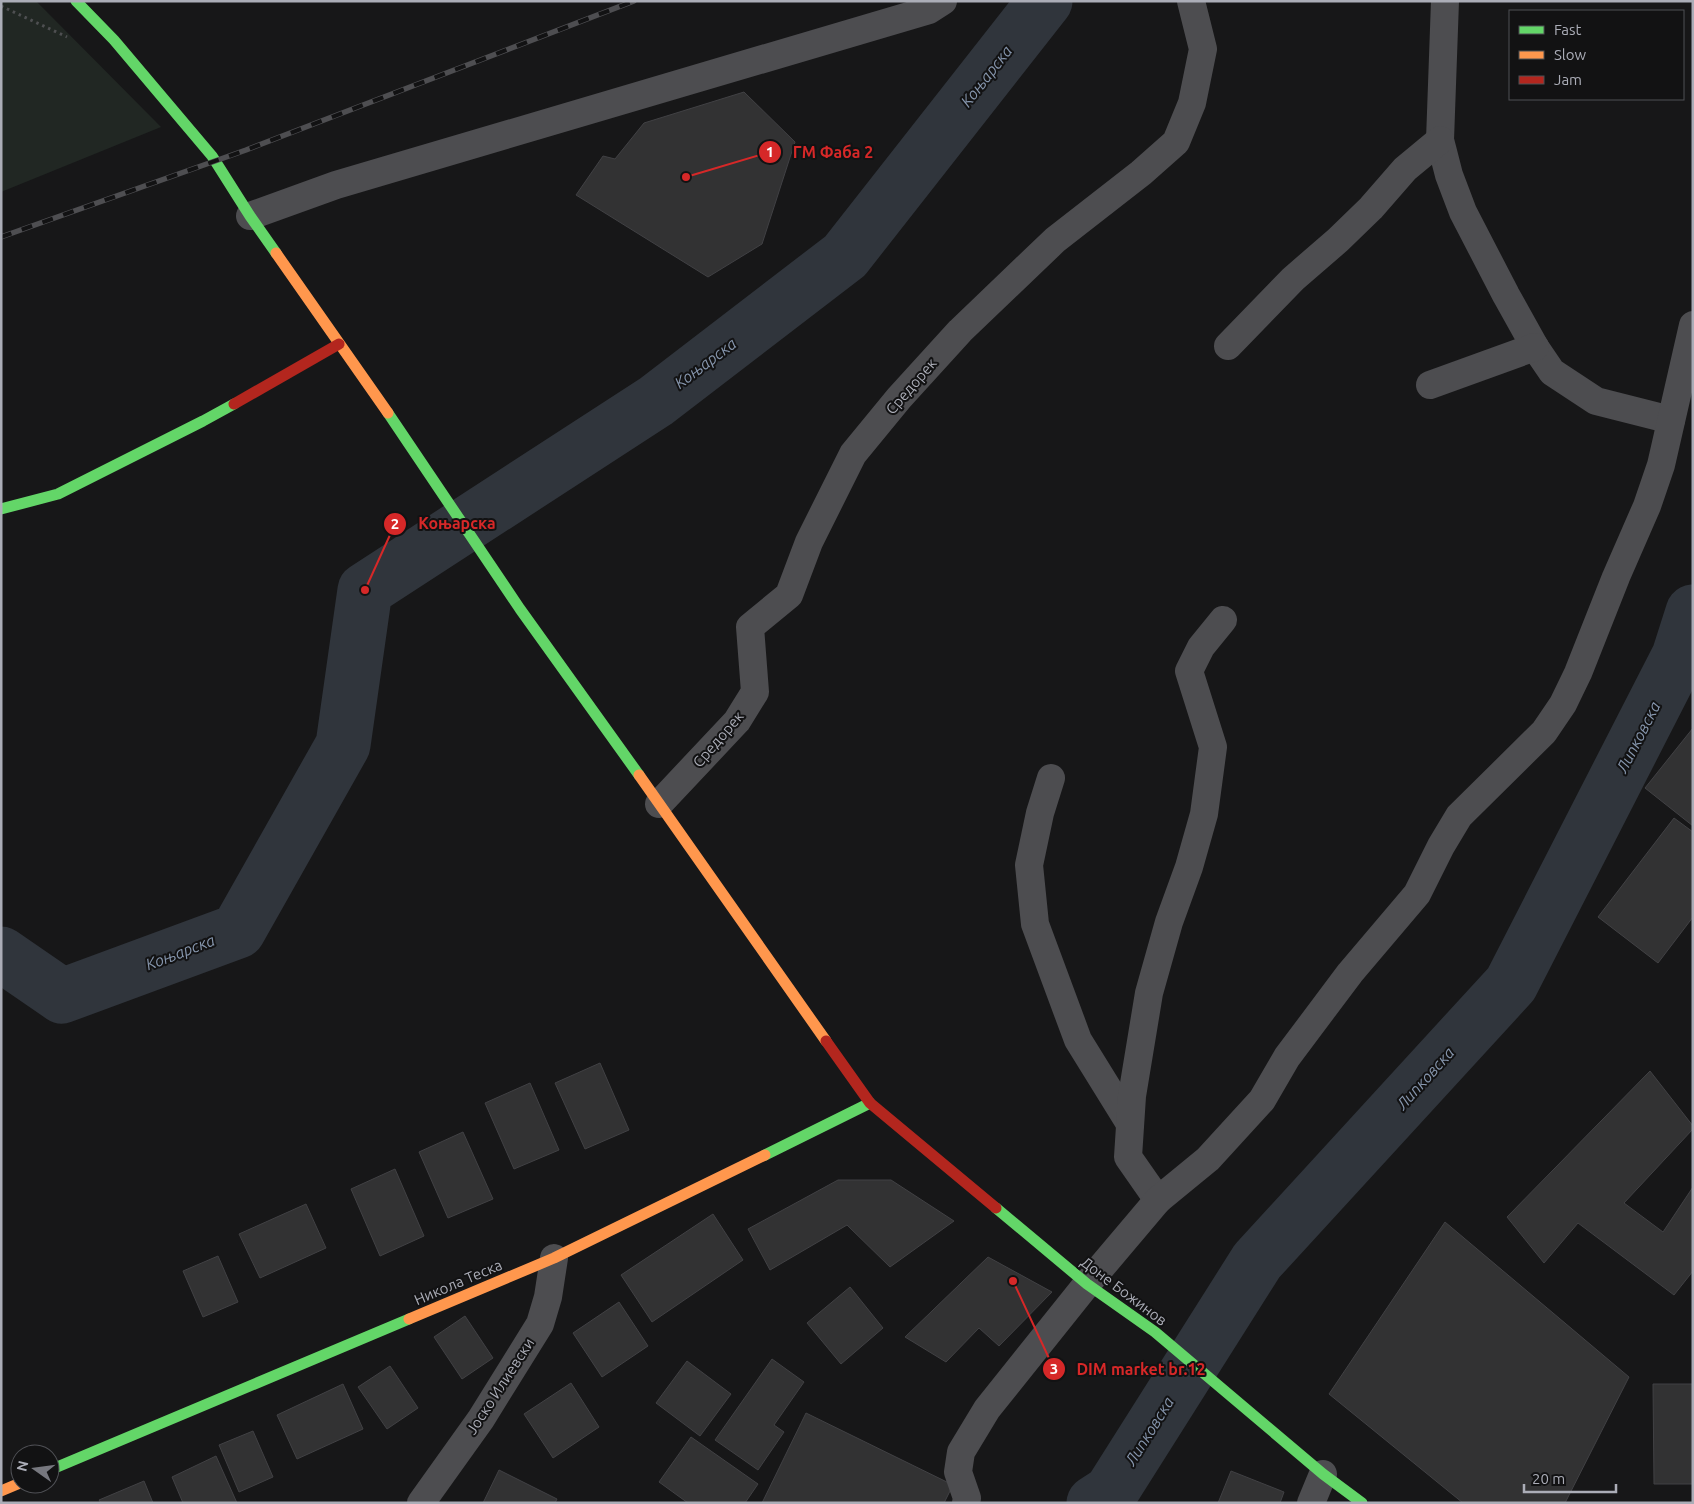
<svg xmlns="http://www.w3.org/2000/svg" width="1694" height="1504" font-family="Ubuntu,sans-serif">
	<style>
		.green { fill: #212723 }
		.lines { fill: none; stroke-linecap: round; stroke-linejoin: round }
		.river { stroke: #30353c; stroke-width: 55 }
		.building { fill: #323233; stroke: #414144 }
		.path { stroke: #4e4f51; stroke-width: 3; stroke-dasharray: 2.5 4; stroke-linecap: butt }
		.street { stroke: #4d4d50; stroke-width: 28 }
		.fast { stroke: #63d668; stroke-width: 11 }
		.slow { stroke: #ff974d; stroke-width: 11 }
		.jam { stroke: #b3261e; stroke-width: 11 }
		.rail-casing { stroke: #4e4e51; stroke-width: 5.5 }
		.rail { stroke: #121213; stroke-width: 4; stroke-dasharray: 11; stroke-linecap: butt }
		.labels { text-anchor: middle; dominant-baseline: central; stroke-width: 4; stroke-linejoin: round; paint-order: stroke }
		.street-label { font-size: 15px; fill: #abadb7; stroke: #121213 }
		.water-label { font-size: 16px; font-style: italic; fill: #8696ad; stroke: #121213 }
		.leader { fill: none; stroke: #d62828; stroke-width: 2 }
		.callout-dot { fill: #d62828; stroke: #121213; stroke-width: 2 }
		.mark-label { font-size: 15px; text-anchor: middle; font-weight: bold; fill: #fff }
		.callout-label { font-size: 16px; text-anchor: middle; font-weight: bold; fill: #d62828; stroke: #121213; stroke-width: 4; stroke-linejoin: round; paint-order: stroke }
	</style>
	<rect width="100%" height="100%" fill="#171718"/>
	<polygon class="green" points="1,1 36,1 161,127 1,192"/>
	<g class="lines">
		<g class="river">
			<polyline points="1,954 62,996 238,931 343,745 365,590 656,401 845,256 1045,1"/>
			<polyline points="1094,1503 1111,1492 1257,1261 1511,984 1679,656 1693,612"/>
		</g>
	</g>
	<g class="building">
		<polygon points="744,92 795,142 762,244 708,277 576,195 603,156 615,159 644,123"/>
		<polygon points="1693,728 1693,826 1645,788"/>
		<polygon points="1674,818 1693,832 1693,917 1658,963 1598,917"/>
		<polygon points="600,1063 629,1130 585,1149 555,1083"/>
		<polygon points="1650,1071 1693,1126 1693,1129 1624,1203 1663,1232 1693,1187 1693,1271 1674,1295 1578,1223 1544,1263 1507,1217"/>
		<polygon points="530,1083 559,1150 514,1169 485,1103"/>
		<polygon points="463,1132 493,1199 448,1218 419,1152"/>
		<polygon points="395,1169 424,1236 380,1256 351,1189"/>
		<polygon points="838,1180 891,1180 954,1221 890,1267 847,1225 770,1270 748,1229"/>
		<polygon points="306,1204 326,1248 260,1278 239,1234"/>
		<polygon points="713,1214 743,1260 652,1322 621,1275"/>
		<polygon points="1445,1222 1629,1377 1565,1503 1463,1503 1329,1394"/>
		<polygon points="218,1256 238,1302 203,1317 183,1271"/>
		<polygon points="988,1257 1052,1292 999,1346 979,1328 946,1362 905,1337"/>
		<polygon points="850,1287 883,1328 841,1364 807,1323"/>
		<polygon points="619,1302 648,1346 602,1377 573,1333"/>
		<polygon points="465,1316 493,1358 462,1379 434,1337"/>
		<polygon points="772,1359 804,1382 774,1425 784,1432 758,1470 715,1440"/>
		<polygon points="687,1361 731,1394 700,1436 656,1403"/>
		<polygon points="390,1366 418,1408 387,1429 358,1387"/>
		<polygon points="571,1383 599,1427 553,1458 524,1414"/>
		<polygon points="343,1384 363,1429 297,1459 277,1415"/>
		<polygon points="1653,1384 1693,1384 1693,1484 1654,1484"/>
		<polygon points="806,1413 953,1485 944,1503 762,1503"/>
		<polygon points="253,1431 273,1477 239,1492 219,1445"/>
		<polygon points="691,1437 758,1484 745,1503 688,1503 659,1482"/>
		<polygon points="216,1456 237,1503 183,1503 172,1477"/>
		<polygon points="499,1470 557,1499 555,1503 483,1503"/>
		<polygon points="1231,1471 1284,1492 1280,1503 1218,1503"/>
		<polygon points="144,1481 153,1503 101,1503 99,1500"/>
	</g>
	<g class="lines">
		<polyline class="path" points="1,6 67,37"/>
		<g class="street">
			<polyline points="1445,1 1440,140 1449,175 1463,212 1506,295 1535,347 1552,372 1596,401 1671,420"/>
			<polyline points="250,216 336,185 929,10 943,1"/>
			<polyline points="1228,346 1293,279 1338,240 1371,208 1405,169 1440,140"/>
			<polyline points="1430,385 1535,347"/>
			<polyline points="1051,778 1040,813 1029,865 1035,924 1078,1040 1130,1124"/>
			<polyline points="659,804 737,721 755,692 750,627 789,595 809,542 853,454 899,398 960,331 1055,240 1141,173 1176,142 1192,103 1203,49 1191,1"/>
			<polyline points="1158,1200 1128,1157 1132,1096 1149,993 1169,922 1189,867 1204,814 1213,747 1189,671 1201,647 1223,620"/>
			<polyline points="421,1503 481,1419 540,1324 548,1297 554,1258"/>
			<polyline points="966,1503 967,1498 958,1472 961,1452 987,1409 1087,1284 1158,1200 1208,1159 1262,1100 1287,1057 1350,973 1417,894 1441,846 1459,816 1544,732 1563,704 1578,673 1616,577 1647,506 1661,465 1693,325"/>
			<polyline points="1311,1503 1323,1474"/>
		</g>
		<g class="fast">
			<polyline points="76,1 114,40 212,156 250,216 276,253"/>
			<polyline points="388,413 520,609 639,775"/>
			<polyline points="1,509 58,494 203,421 234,404"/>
			<polyline points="765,1155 870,1103"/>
			<polyline points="996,1208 1087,1284 1155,1332 1323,1474 1362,1503"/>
			<polyline points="50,1470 409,1319"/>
		</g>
		<g class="slow">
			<polyline points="276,253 388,413"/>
			<polyline points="639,775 826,1041"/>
			<polyline points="409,1319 554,1258 765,1155"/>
			<polyline points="1,1491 20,1483"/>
		</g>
		<g class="jam">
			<polyline points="234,404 339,344"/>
			<polyline points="826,1041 870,1103 996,1208"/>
		</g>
		<defs>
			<polyline id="rail" points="1,237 246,150 634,1"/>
		</defs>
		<use href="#rail" class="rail-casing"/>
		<use href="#rail" class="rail"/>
	</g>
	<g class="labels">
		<g class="street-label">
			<text transform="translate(911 386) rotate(-49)">Средорек</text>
			<text transform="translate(718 739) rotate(-49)">Средорек</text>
			<text transform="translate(458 1282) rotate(-23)">Никола Теска</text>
			<text transform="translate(1124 1291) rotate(37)">Доне Божинов</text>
			<text transform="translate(500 1386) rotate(-57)">Јоско Илиевски</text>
		</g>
		<g class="water-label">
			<text transform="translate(986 76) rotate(-52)">Коњарска</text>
			<text transform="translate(705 363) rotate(-37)">Коњарска</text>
			<text transform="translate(1638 737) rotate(-63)">Липковска</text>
			<text transform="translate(180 952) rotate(-21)">Коњарска</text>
			<text transform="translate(1425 1078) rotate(-48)">Липковска</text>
			<text transform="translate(1149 1431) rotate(-58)">Липковска</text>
		</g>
	</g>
	<path class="leader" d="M686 177L770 152M365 590L395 524M1013 1281L1054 1369"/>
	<g class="callout-dot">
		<circle cx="686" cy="177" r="5"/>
		<circle cx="365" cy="590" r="5"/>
		<circle cx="1013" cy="1281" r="5"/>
		<circle cx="770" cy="152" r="12"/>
		<circle cx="395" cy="524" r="12"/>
		<circle cx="1054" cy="1369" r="12"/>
	</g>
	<g class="mark-label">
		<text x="770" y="157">1</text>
		<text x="395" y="529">2</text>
		<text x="1054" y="1374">3</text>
	</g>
	<g class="callout-label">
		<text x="833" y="158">ГМ Фаба 2</text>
		<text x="457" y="529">Коњарска</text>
		<text x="1141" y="1375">DIM market br.12</text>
	</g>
	<rect width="1694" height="1504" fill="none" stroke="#abadb7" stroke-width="5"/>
	<rect x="1509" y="10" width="175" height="90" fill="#121213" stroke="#4f5055"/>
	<rect x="1519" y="26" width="25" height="8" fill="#63d668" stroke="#4f5055"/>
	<text x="1554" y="35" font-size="15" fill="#abadb7">Fast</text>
	<rect x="1519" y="51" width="25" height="8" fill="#ff974d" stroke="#4f5055"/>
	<text x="1554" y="60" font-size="15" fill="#abadb7">Slow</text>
	<rect x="1519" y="76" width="25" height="8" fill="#b3261e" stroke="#4f5055"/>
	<text x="1554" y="85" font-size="15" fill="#abadb7">Jam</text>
	<g transform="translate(35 1469) rotate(284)"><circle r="24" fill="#121213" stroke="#4f5055"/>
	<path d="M0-4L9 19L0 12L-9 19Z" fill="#77787f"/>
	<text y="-8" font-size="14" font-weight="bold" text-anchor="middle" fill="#abadb7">N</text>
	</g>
	<path d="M1524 1484v8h92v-8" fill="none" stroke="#abadb7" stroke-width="2.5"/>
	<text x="1532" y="1484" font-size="15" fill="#abadb7" stroke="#121213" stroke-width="4" paint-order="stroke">20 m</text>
</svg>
